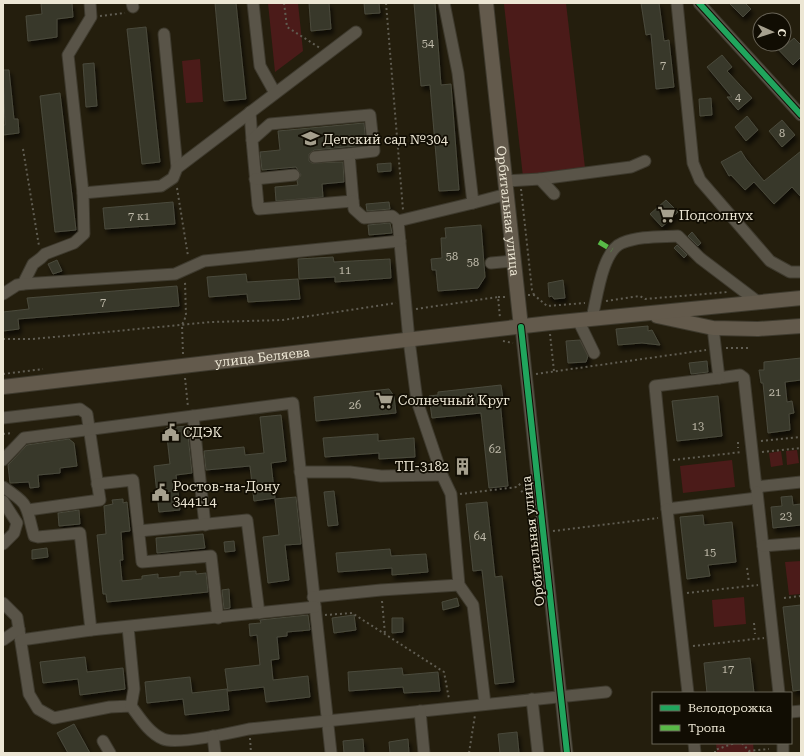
<svg xmlns="http://www.w3.org/2000/svg" width="804" height="756" font-family="'Roboto Serif',serif">
	<style>
		.green { fill: #4b1b19 }
		.building { fill: #38372a; stroke: #4a4a3c; filter: url(#shadow) }
		.lines { fill: none; stroke-linecap: round; stroke-linejoin: round }
		.minor-casing { stroke: #3e3a2e; stroke-width: 13 }
		.major-casing { stroke: #3e3a2e; stroke-width: 16 }
		.path { stroke: #605d52; stroke-width: 2; stroke-dasharray: 2 3; stroke-linecap: butt }
		.minor { stroke: #595448; stroke-width: 11 }
		.major { stroke: #635a4c; stroke-width: 14 }
		.quiet { stroke: #58b947; stroke-width: 5; stroke-dasharray: 10 5; stroke-linecap: butt }
		.cycleway-casing { stroke: #110d03; stroke-width: 8 }
		.cycleway { stroke: #20a55d; stroke-width: 6 }
		.labels { text-anchor: middle; dominant-baseline: central; stroke-width: 3.5; stroke-linejoin: round; paint-order: stroke }
		.number-label { font-size: 11px; fill: #bfbaaa }
		.poi-label { font-size: 13px; fill: #ece6d4; stroke: #110d03; text-anchor: start }
		.street-label { font-size: 13px; fill: #ece6d4; stroke: #110d03 }
	</style>
	<defs>
		<filter id="shadow"><feDropShadow dx="2.5" dy="4.5" stdDeviation="2" flood-color="#0009"/></filter>
	</defs>
	<rect width="100%" height="100%" fill="#241e0d"/>
	<g class="green">
		<polygon points="268,3 298,3 303,51 275,72"/>
		<polygon points="520,3 566,3 585,168 523,177 504,4"/>
		<polygon points="200,59 203,102 186,103 182,61"/>
		<polygon points="797,450 799,463 787,465 786,451"/>
		<polygon points="781,451 783,465 771,467 769,453"/>
		<polygon points="732,460 735,487 683,493 680,466"/>
		<polygon points="801,561 801,594 789,595 785,562"/>
		<polygon points="744,597 746,624 714,627 712,600"/>
		<polygon points="716,743 753,743 754,753 717,753"/>
	</g>
	<g class="building">
		<polygon points="41,3 72,3 73,17 57,19 57,37 28,41 26,16 42,14"/>
		<polygon points="215,3 236,3 246,99 224,101"/>
		<polygon points="309,3 329,3 331,29 311,31"/>
		<polygon points="364,3 379,3 380,13 365,14"/>
		<polygon points="414,3 435,3 441,85 451,84 459,190 439,191 430,85 421,86"/>
		<polygon points="641,3 659,3 664,41 669,40 674,87 656,89 651,34 646,35"/>
		<polygon points="729,3 745,3 751,9 743,17"/>
		<polygon points="146,27 160,162 142,164 127,29"/>
		<polygon points="794,38 801,45 801,57 793,65 773,44 787,44"/>
		<polygon points="722,55 732,67 727,71 752,98 738,110 727,97 732,97 707,67"/>
		<polygon points="94,63 97,106 86,107 83,64"/>
		<polygon points="3,70 9,70 14,119 18,119 19,133 3,135 3,125 5,125"/>
		<polygon points="60,93 76,230 55,232 40,96"/>
		<polygon points="711,98 712,115 700,116 699,99"/>
		<polygon points="747,116 758,130 746,141 735,127"/>
		<polygon points="782,120 795,135 782,147 769,131"/>
		<polygon points="364,123 366,145 314,150 309,154 309,161 312,163 343,162 344,182 322,184 323,197 276,201 275,187 298,185 297,181 301,175 296,167 262,170 260,152 280,150 278,131"/>
		<polygon points="741,151 746,159 764,181 801,151 801,197 792,187 774,204 754,182 745,190 731,175 729,176 721,162"/>
		<polygon points="391,163 391,171 378,172 377,164"/>
		<polygon points="666,200 678,212 662,227 650,214"/>
		<polygon points="173,202 175,224 105,229 103,208"/>
		<polygon points="389,202 390,209 367,211 366,204"/>
		<polygon points="390,223 392,233 369,235 368,225"/>
		<polygon points="481,225 485,277 478,288 438,291 436,270 432,270 431,259 442,258 441,238 446,238 445,228"/>
		<polygon points="692,232 701,243 698,246 688,236"/>
		<polygon points="677,245 687,255 684,258 674,248"/>
		<polygon points="333,257 334,262 390,259 391,278 335,282 335,277 299,279 298,259"/>
		<polygon points="57,260 62,271 53,274 48,264"/>
		<polygon points="246,274 247,282 298,279 300,299 248,302 247,294 209,297 207,277"/>
		<polygon points="563,280 565,298 554,299 552,296 549,297 548,283"/>
		<polygon points="177,286 179,306 18,319 19,329 3,331 3,312 29,309 27,298"/>
		<polygon points="648,326 648,331 652,330 660,345 642,343 618,345 616,329"/>
		<polygon points="580,340 588,356 586,362 568,363 566,341"/>
		<polygon points="801,358 801,380 785,382 787,402 792,401 794,413 789,414 790,430 768,433 763,383 761,383 759,370 764,370 764,362"/>
		<polygon points="707,361 708,372 691,374 689,363"/>
		<polygon points="501,385 503,399 500,400 508,486 489,488 481,413 432,418 429,396 438,395 438,392"/>
		<polygon points="389,389 394,396 396,413 316,421 314,397"/>
		<polygon points="718,396 722,436 677,441 672,401"/>
		<polygon points="281,415 286,461 271,463 275,498 254,501 250,466 206,470 204,451 244,447 245,455 264,453 260,417"/>
		<polygon points="187,426 192,473 176,475 180,510 159,512 154,466 170,464 166,428"/>
		<polygon points="378,434 378,441 414,438 415,457 379,459 379,453 325,457 323,438"/>
		<polygon points="69,439 74,443 77,466 60,468 60,473 38,475 39,487 30,488 29,482 10,483 8,465 27,445"/>
		<polygon points="466,457 468,473 458,474 457,458"/>
		<polygon points="334,491 338,525 328,526 324,492"/>
		<polygon points="792,496 793,505 801,504 801,525 773,528 771,507 782,506 781,497"/>
		<polygon points="296,497 301,544 285,545 289,580 268,583 263,537 279,535 275,499"/>
		<polygon points="123,499 123,503 127,502 130,531 121,532 123,560 120,560 122,581 142,579 142,576 158,574 158,578 180,576 180,572 196,571 196,574 206,573 208,592 107,602 106,594 103,594 97,535 106,534 104,506 113,504 112,500"/>
		<polygon points="487,502 495,577 502,576 514,682 495,684 482,570 473,571 466,504"/>
		<polygon points="79,510 80,524 59,526 58,513"/>
		<polygon points="703,515 704,525 732,522 736,562 708,565 710,576 687,579 680,517"/>
		<polygon points="203,534 205,548 157,553 156,538"/>
		<polygon points="234,541 235,551 225,552 224,542"/>
		<polygon points="47,548 48,557 32,559 32,550"/>
		<polygon points="390,549 391,556 426,554 428,572 392,575 392,568 338,572 336,553"/>
		<polygon points="229,589 230,608 224,609 222,590"/>
		<polygon points="457,598 459,606 443,610 442,602"/>
		<polygon points="801,605 801,690 793,691 783,607"/>
		<polygon points="308,615 310,630 287,632 287,636 277,637 279,659 271,660 273,680 308,676 310,697 266,702 264,687 228,691 225,669 260,665 257,635 250,636 249,624 261,623 260,620"/>
		<polygon points="354,615 356,630 334,633 332,618"/>
		<polygon points="392,618 403,618 403,632 392,633"/>
		<polygon points="85,657 87,672 123,668 125,689 80,695 78,679 43,683 40,662"/>
		<polygon points="750,658 754,693 707,693 704,663"/>
		<polygon points="402,668 403,675 438,672 440,691 404,693 403,687 349,691 348,672"/>
		<polygon points="190,677 192,693 227,689 229,710 185,715 183,699 147,703 145,682"/>
		<polygon points="74,724 90,753 68,753 57,733"/>
		<polygon points="517,732 519,753 500,753 498,734"/>
		<polygon points="363,739 364,753 344,753 343,741"/>
		<polygon points="408,739 409,753 390,753 389,742"/>
	</g>
	<g class="lines">
		<defs>
			<g id="minor">
				<polyline points="132,3 133,7"/>
				<polyline points="253,3 260,66 275,93"/>
				<polyline points="444,3 458,73 473,203 507,194"/>
				<polyline points="677,3 693,163 700,180 770,261 790,272 801,272"/>
				<polyline points="699,3 801,115"/>
				<polyline points="164,34 177,168"/>
				<polyline points="250,112 252,140"/>
				<polygon points="370,115 374,151 349,154 353,201 259,209 258,205 252,140 270,124"/>
				<polyline points="315,157 349,154"/>
				<polyline points="255,179 294,175"/>
				<polyline points="540,179 631,167 645,161"/>
				<polyline points="506,181 540,179 554,194"/>
				<polyline points="83,193 161,186 173,178 177,168 356,32"/>
				<polyline points="353,201 354,209 364,218 392,216 398,221"/>
				<polyline points="473,203 398,221 409,340 417,401 442,475 451,494 459,585 473,605 485,704"/>
				<polyline points="491,263 514,261"/>
				<polyline points="23,284 33,264 41,258 45,254 74,243 84,234 83,193 68,55 91,17 90,3"/>
				<polyline points="3,294 17,285 23,284 175,274 204,261 400,241"/>
				<path d="M592 318C597 298 602 251 622 243 639 236 660 237 678 236L700 258 758 302"/>
				<polyline points="578,320 594,353"/>
				<polyline points="521,327 567,753"/>
				<polyline points="713,328 719,378 740,375 744,378 756,487 801,482"/>
				<polyline points="719,378 655,386 667,509 757,498"/>
				<polyline points="193,416 205,525"/>
				<polyline points="3,418 80,409 87,414 100,500 28,510"/>
				<polyline points="3,460 24,438 293,403 331,753"/>
				<polyline points="300,472 350,472 381,476 442,475"/>
				<polyline points="97,484 133,480 142,562 211,556 218,618"/>
				<path d="M3 487C31 506 25 504 34 536L38 537 80 533 91 630"/>
				<polyline points="757,492 779,693"/>
				<polyline points="3,501 17,523 14,533 3,544"/>
				<polyline points="667,509 688,693"/>
				<polyline points="139,531 247,520 259,613"/>
				<polyline points="763,546 801,543"/>
				<polyline points="313,597 381,590 459,585"/>
				<path d="M3 603 17 617 29 694 38 709 54 718 110 707 131 706C140 718 149 733 163 739 177 745 231 733 249 729L606 692"/>
				<polyline points="128,627 134,689 131,706"/>
				<polyline points="3,640 19,629"/>
				<polyline points="21,640 91,630 315,607"/>
				<polyline points="532,699 538,753"/>
				<polyline points="420,711 424,753"/>
				<polyline points="791,712 801,711"/>
				<polyline points="213,736 215,753"/>
				<polyline points="103,741 110,753"/>
				<polyline points="694,743 695,753"/>
				<polyline points="783,743 783,753"/>
			</g>
			<g id="major">
				<path id="s1" d="M486 3 521 327"/>
				<polyline points="657,316 713,328 758,329 801,326"/>
				<path id="s2" d="M3 387 550 323 801 298"/>
			</g>
		</defs>
		<use href="#minor" class="minor-casing"/>
		<use href="#major" class="major-casing"/>
		<g class="path">
			<polyline points="284,3 287,27 320,48"/>
			<polyline points="386,3 403,210"/>
			<polyline points="100,16 125,13"/>
			<polyline points="23,149 39,246"/>
			<polyline points="177,188 188,256"/>
			<polyline points="521,189 532,290 534,295"/>
			<polyline points="528,295 534,295 547,306 585,303"/>
			<polyline points="498,297 506,297"/>
			<polyline points="606,301 640,296 645,299 728,292"/>
			<polyline points="416,309 498,297 500,318"/>
			<polyline points="550,334 554,371"/>
			<polyline points="3,339 33,339 211,322 283,320 396,303"/>
			<polyline points="503,341 513,343"/>
			<polyline points="726,348 751,348"/>
			<polyline points="183,354 182,325 186,316 185,281"/>
			<polyline points="3,374 43,369"/>
			<polyline points="536,374 706,350"/>
			<polyline points="185,378 188,407"/>
			<polyline points="3,434 13,433"/>
			<polyline points="761,441 801,437"/>
			<polyline points="738,442 738,448"/>
			<polyline points="762,452 801,448"/>
			<polyline points="673,460 742,452"/>
			<polyline points="521,492 524,490 526,481"/>
			<polyline points="460,494 517,487 521,483"/>
			<polyline points="553,531 658,518"/>
			<polyline points="747,568 749,582"/>
			<polyline points="687,593 758,585"/>
			<polyline points="784,598 801,596"/>
			<polyline points="382,601 385,634"/>
			<polyline points="325,615 352,613 444,672 449,699"/>
			<polyline points="754,623 755,634"/>
			<polyline points="693,646 764,638"/>
			<polyline points="250,738 251,753"/>
			<polyline points="742,743 749,751 769,749"/>
			<polyline points="469,753 475,715"/>
			<polyline points="715,753 715,750 735,743"/>
		</g>
		<use href="#minor" class="minor"/>
		<use href="#major" class="major"/>
		<polyline class="quiet" points="599,242 612,250"/>
		<defs>
			<g id="cycleway">
				<polyline points="699,3 801,115"/>
				<polyline points="521,327 567,753"/>
			</g>
		</defs>
		<use href="#cycleway" class="cycleway-casing"/>
		<use href="#cycleway" class="cycleway"/>
	</g>
	<defs>
		<symbol id="school-bare" viewBox="-9 -9 18 18"><path d="M0-5L7-2L0 1L-7-2ZM-4 1L0 2.5L4 1V4Q0 6-4 4Z" fill="#a6a08e" stroke="#110d03" stroke-width="2.5" paint-order="stroke"/></symbol>
		<symbol id="supermarket-bare" viewBox="-9 -9 18 18"><path d="M-6-5.5h2.5l.6 2H6L4.5 2H-2.5L-4.4-4H-6ZM-1.5 3.2a1.3 1.3 0 1 0 .1 0ZM3 3.2a1.3 1.3 0 1 0 .1 0Z" fill="#a6a08e" stroke="#110d03" stroke-width="2.5" paint-order="stroke"/></symbol>
		<symbol id="civic-bare" viewBox="-9 -9 18 18"><path d="M-.6-6.5H3V-4.5H.6V-3L4-1V1h2V6H-6V1h2V-1L-.6-3ZM-1.2 2.5V6h2.4V2.5Z" fill="#a6a08e" stroke="#110d03" stroke-width="2.5" paint-order="stroke"/></symbol>
		<symbol id="building-bare" viewBox="-9 -9 18 18"><path d="M-4-6H4V6H1V3H-1V6H-4ZM-2.5-4.3h1.7v1.8h-1.7ZM.8-4.3h1.7v1.8H.8ZM-2.5-1h1.7V.8h-1.7ZM.8-1h1.7V.8H.8Z" fill="#a6a08e" stroke="#110d03" stroke-width="2.5" paint-order="stroke"/></symbol>
	</defs>
	<g fill-rule="evenodd">
		<use href="#school-bare" x="298" y="126" width="25" height="25"/>
		<use href="#supermarket-bare" x="654" y="202" width="25" height="25"/>
		<use href="#supermarket-bare" x="372" y="388" width="25" height="25"/>
		<use href="#civic-bare" x="158" y="420" width="25" height="25"/>
		<use href="#building-bare" x="450" y="454" width="25" height="25"/>
		<use href="#civic-bare" x="148" y="480" width="25" height="25"/>
	</g>
	<g class="labels">
		<g class="number-label">
			<text x="428" y="43">54</text>
			<text x="663" y="65">7</text>
			<text x="738" y="97">4</text>
			<text x="782" y="133">8</text>
			<text x="139" y="216">7 к1</text>
			<text x="452" y="256">58</text>
			<text x="473" y="262">58</text>
			<text x="345" y="270">11</text>
			<text x="103" y="302">7</text>
			<text x="775" y="392">21</text>
			<text x="355" y="405">26</text>
			<text x="698" y="426">13</text>
			<text x="495" y="449">62</text>
			<text x="786" y="516">23</text>
			<text x="480" y="536">64</text>
			<text x="710" y="552">15</text>
			<text x="728" y="669">17</text>
		</g>
		<g class="poi-label">
			<text x="323" y="139">Детский сад №304</text>
			<text x="679" y="215">Подсолнух</text>
			<text x="398" y="400">Солнечный Круг</text>
			<text x="183" y="432">СДЭК</text>
			<text x="449" y="466" text-anchor="end">ТП-3182</text>
			<text x="173" y="486">Ростов-на-Дону<tspan x="173" dy="15">344114</tspan></text>
		</g>
		<g class="street-label">
			<text stroke="none"><textPath href="#s1" startOffset="209">Орбитальная улица</textPath></text>
			<text stroke="none"><textPath href="#s2" startOffset="261">улица Беляева</textPath></text>
			<text transform="translate(533 541) rotate(-96)">Орбитальная улица</text>
		</g>
	</g>
	<rect width="804" height="756" fill="none" stroke="#ece6d4" stroke-width="8"/>
	<rect x="652" y="692" width="140" height="52" fill="#110d03" stroke="#696457"/>
	<rect x="660" y="705" width="20" height="6" fill="#20a55d" stroke="#696457"/>
	<text x="688" y="712" font-size="12" fill="#ece6d4">Велодорожка</text>
	<rect x="660" y="725" width="20" height="6" fill="#58b947" stroke="#696457"/>
	<text x="688" y="732" font-size="12" fill="#ece6d4">Тропа</text>
	<g transform="translate(772 32) rotate(93)"><circle r="19" fill="#110d03" stroke="#696457"/>
	<path d="M0-3L7 15L0 10L-7 15Z" fill="#a6a08e"/>
	<text y="-6" font-size="11" font-weight="bold" text-anchor="middle" fill="#ece6d4">С</text>
	</g>
</svg>
